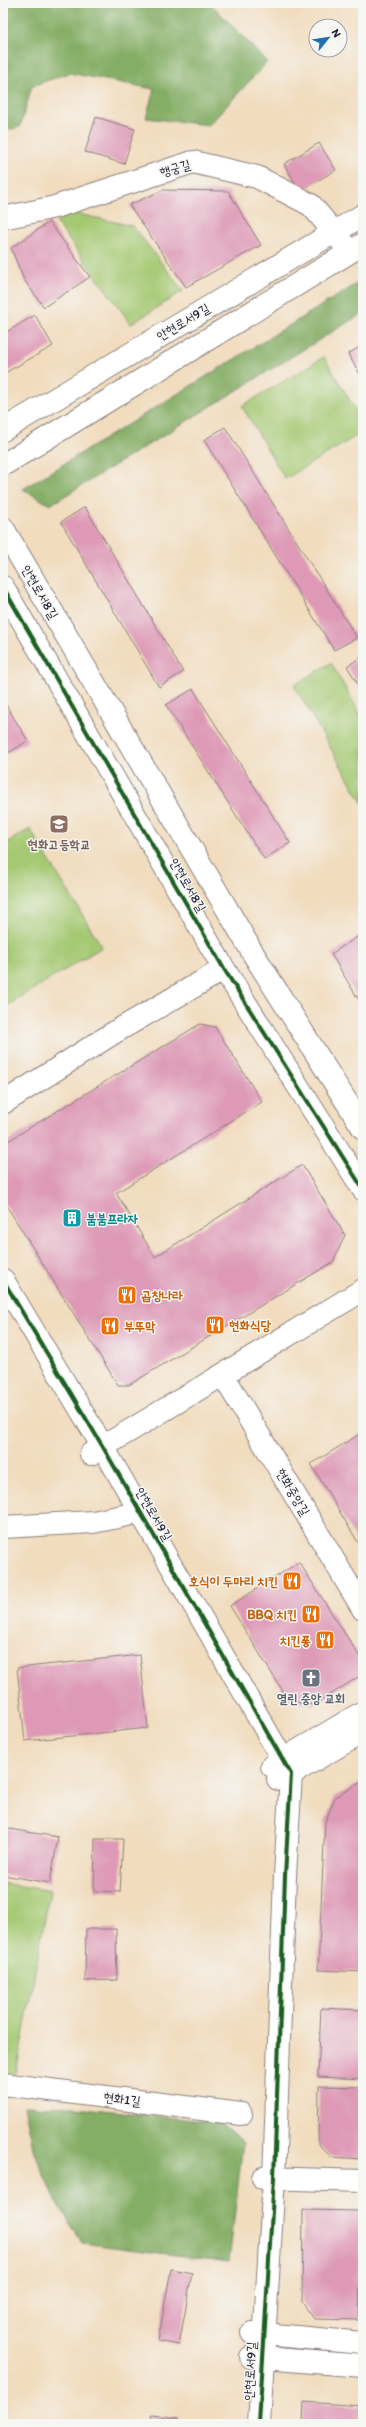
<svg xmlns="http://www.w3.org/2000/svg" width="366" height="2427" font-family="Itim,'Poor Story',sans-serif">
	<style>
		.green { fill: #a5c973; stroke: #647657 }
		.forest { fill: #84ad65; stroke: #536850 }
		.building { fill: #dd99b6 }
		.lines { fill: none; stroke-linecap: round; stroke-linejoin: round }
		.minor-casing { stroke: #8a7f7c; stroke-width: 24 }
		.minor { stroke: #fff; stroke-width: 22 }
		.cycleway-casing { stroke: #f6f6f2; stroke-width: 6 }
		.cycleway { stroke: #1b5e20; stroke-width: 4 }
		.labels { text-anchor: middle; dominant-baseline: central; stroke-width: 3; stroke-linejoin: round; paint-order: stroke }
		.street-label { font-size: 13px; fill: #22223b; stroke: #f6f6f2 }
		.education-label { font-size: 13px; font-weight: bold; fill: #785e54; stroke: #f6f6f2 }
		.culture-label { font-size: 13px; font-weight: bold; fill: #0d838f; stroke: #f6f6f2; text-anchor: start }
		.food-label { font-size: 13px; font-weight: bold; fill: #c56008; stroke: #f6f6f2; text-anchor: start }
		.worship-label { font-size: 13px; font-weight: bold; fill: #5b616d; stroke: #f6f6f2 }
	</style>
	<rect width="100%" height="100%" fill="#f6f6f2"/>
	<filter id="ink" filterUnits="userSpaceOnUse"><feTurbulence type="fractalNoise" baseFrequency=".025" numOctaves="2"/><feDisplacementMap in="SourceGraphic" scale="8" xChannelSelector="R" yChannelSelector="G"/><feConvolveMatrix kernelMatrix="1 2 1 2 8 2 1 2 1" color-interpolation-filters="sRGB"/></filter>
	<filter id="wash" filterUnits="userSpaceOnUse"><feTurbulence type="fractalNoise" baseFrequency=".012" numOctaves="4" result="noise"/><feDisplacementMap in="SourceGraphic" scale="16" xChannelSelector="R" yChannelSelector="G"/><feGaussianBlur stdDeviation="0.9" result="paint"/><feColorMatrix in="noise" values="0 0 0 0 0 0 0 0 0 0 0 0 0 0 0 0 0 1.4 0 .05"/><feComposite in="paint" operator="in"/></filter>
	<g filter="url(#wash)">
		<rect width="100%" height="100%" fill="#f1dcbe"/>
		<g class="green">
			<polygon points="69,212 133,226 183,291 131,324 56,222"/>
			<polygon points="324,357 363,422 363,432 285,479 242,406"/>
			<polygon points="331,663 363,719 363,804 294,685"/>
			<polygon points="30,829 102,947 3,1008 3,845"/>
			<polygon points="3,1883 50,1891 16,2074 3,2072"/>
		</g>
		<g class="forest">
			<polygon points="11,3 210,3 267,62 209,125 146,118 154,89 69,73 32,86 20,127 3,131 3,9"/>
			<polygon points="363,280 363,313 50,505 23,489"/>
			<polygon points="24,2106 76,2107 221,2123 243,2142 229,2262 82,2243 56,2200 34,2152"/>
		</g>
		<g id="blocks">
			<g class="building">
				<polygon points="96,117 135,129 124,164 85,152"/>
				<polygon points="319,143 336,170 300,191 284,164"/>
				<polygon points="163,190 228,191 261,245 186,287 129,205"/>
				<polygon points="49,222 90,277 44,307 24,280 11,248"/>
				<polygon points="35,315 53,346 3,374 3,334"/>
				<polygon points="363,345 363,379 348,354"/>
				<polygon points="225,427 357,638 334,650 204,440"/>
				<polygon points="85,507 183,672 159,687 61,522"/>
				<polygon points="363,656 363,693 347,666"/>
				<polygon points="193,689 290,843 264,859 166,705"/>
				<polygon points="3,700 28,741 3,756"/>
				<polygon points="363,933 363,1000 360,1002 331,954"/>
				<polygon points="200,1024 215,1027 262,1102 116,1193 155,1257 302,1165 345,1235 333,1262 129,1385 118,1385 3,1200 3,1144"/>
				<polygon points="360,1434 363,1439 363,1542 359,1544 311,1464"/>
				<polygon points="299,1562 363,1662 363,1674 314,1705 289,1701 230,1606"/>
				<polygon points="140,1655 148,1728 25,1741 17,1668"/>
				<polygon points="363,1781 363,1972 318,1970 325,1822 335,1797"/>
				<polygon points="3,1828 58,1837 50,1883 3,1875"/>
				<polygon points="95,1839 123,1839 120,1892 94,1891"/>
				<polygon points="86,1929 116,1929 117,1980 85,1981"/>
				<polygon points="321,2008 363,2010 363,2079 318,2077"/>
				<polygon points="319,2086 363,2087 363,2159 331,2157 318,2144"/>
				<polygon points="303,2210 361,2211 359,2320 314,2319 302,2302"/>
				<polygon points="171,2269 192,2273 179,2345 158,2341"/>
				<polygon points="304,2402 363,2406 363,2424 303,2424"/>
				<polygon points="151,2415 178,2418 178,2424 150,2424"/>
			</g>
		</g>
	</g>
	<g filter="url(#ink)">
		<use href="#blocks" fill-opacity="0" stroke="#8a7f7c" stroke-width="1"/>
		<g class="lines">
			<defs>
				<g id="minor">
					<polyline points="3,218 55,207 193,162 257,177 311,205 343,243"/>
					<polyline points="3,430 363,215"/>
					<polyline points="3,465 363,244"/>
					<polyline points="3,528 254,955 363,1128"/>
					<polyline points="3,587 224,969 363,1189"/>
					<polyline points="3,1103 115,1032 224,969"/>
					<polyline points="3,1280 103,1447 291,1774 285,1876 274,2178 259,2424"/>
					<polyline points="223,1375 363,1609"/>
					<polyline points="91,1454 363,1290"/>
					<polyline points="3,1527 93,1522 128,1515"/>
					<polyline points="272,1766 363,1712"/>
					<polyline points="278,1779 291,1774 363,1732"/>
					<polyline points="3,2084 241,2114"/>
					<polyline points="263,2178 363,2181"/>
					<polyline points="252,2333 363,2343"/>
					<polyline points="251,2357 363,2366"/>
				</g>
			</defs>
			<use href="#minor" class="minor-casing"/>
			<use href="#minor" class="minor"/>
			<defs>
				<g id="cycleway">
					<polyline points="3,587 224,969 363,1189"/>
					<polyline points="3,1280 103,1447 291,1774 285,1876 274,2178 259,2424"/>
				</g>
			</defs>
			<use href="#cycleway" class="cycleway-casing"/>
			<use href="#cycleway" class="cycleway"/>
		</g>
	</g>
	<defs>
		<symbol id="school-square" viewBox="-11 -11 22 22"><rect x="-9" y="-9" width="18" height="18" rx="4" fill="#8d6e63" stroke="#f6f6f2"/><path d="M0-5L7-2L0 1L-7-2ZM-4 1L0 2.5L4 1V4Q0 6-4 4Z" fill="#fff"/></symbol>
		<symbol id="building-square" viewBox="-11 -11 22 22"><rect x="-9" y="-9" width="18" height="18" rx="4" fill="#0f9aa8" stroke="#f6f6f2"/><path d="M-4-6H4V6H1V3H-1V6H-4ZM-2.5-4.3h1.7v1.8h-1.7ZM.8-4.3h1.7v1.8H.8ZM-2.5-1h1.7V.8h-1.7ZM.8-1h1.7V.8H.8Z" fill="#fff"/></symbol>
		<symbol id="restaurant-square" viewBox="-11 -11 22 22"><rect x="-9" y="-9" width="18" height="18" rx="4" fill="#e8710a" stroke="#f6f6f2"/><path d="M-5-6h1v4h1v-4h1v4h1v-4h1v5L-1.5 .5V6h-2V.5L-5-1ZM5-6V6H3V1.5H1.5Q1.5-4 5-6Z" fill="#fff"/></symbol>
		<symbol id="church-square" viewBox="-11 -11 22 22"><rect x="-9" y="-9" width="18" height="18" rx="4" fill="#6b7280" stroke="#f6f6f2"/><path d="M-1.2-6h2.4v3.5h3.3v2.4h-3.3V6h-2.4V-.1h-3.3v-2.4h3.3Z" fill="#fff"/></symbol>
	</defs>
	<g fill-rule="evenodd">
		<use href="#school-square" x="48" y="813" width="22" height="22"/>
		<use href="#building-square" x="61" y="1207" width="22" height="22"/>
		<use href="#restaurant-square" x="116" y="1284" width="22" height="22"/>
		<use href="#restaurant-square" x="204" y="1314" width="22" height="22"/>
		<use href="#restaurant-square" x="99" y="1315" width="22" height="22"/>
		<use href="#restaurant-square" x="281" y="1570" width="22" height="22"/>
		<use href="#restaurant-square" x="300" y="1603" width="22" height="22"/>
		<use href="#restaurant-square" x="314" y="1629" width="22" height="22"/>
		<use href="#church-square" x="300" y="1667" width="22" height="22"/>
	</g>
	<g class="labels">
		<g class="street-label">
			<text transform="translate(175 168) rotate(-16)">행궁길</text>
			<text transform="translate(183 322) rotate(-31)">안현로서9길</text>
			<text transform="translate(40 592) rotate(60)">안현로서8길</text>
			<text transform="translate(188 885) rotate(60)">안현로서8길</text>
			<text transform="translate(293 1492) rotate(59)">현화중앙길</text>
			<text transform="translate(154 1514) rotate(60)">안현로서9길</text>
			<text transform="translate(122 2099) rotate(7)">현화1길</text>
			<text transform="translate(250 2371) rotate(-87)">안현로서9길</text>
		</g>
		<g class="education-label">
			<text x="59" y="844">현화고등학교</text>
		</g>
		<g class="culture-label">
			<text x="86" y="1218">붐붐프라자</text>
		</g>
		<g class="food-label">
			<text x="141" y="1295">곱창나라</text>
			<text x="229" y="1325">현화식당</text>
			<text x="124" y="1326">부뚜막</text>
			<text x="278" y="1581" text-anchor="end">호식이 두마리 치킨</text>
			<text x="297" y="1614" text-anchor="end">BBQ 치킨</text>
			<text x="311" y="1640" text-anchor="end">치킨퐁</text>
		</g>
		<g class="worship-label">
			<text x="311" y="1698">열린 중앙 교회</text>
		</g>
	</g>
	<rect width="366" height="2427" fill="none" stroke="#f6f6f2" stroke-width="16"/>
	<g transform="translate(328 38) rotate(60)"><circle r="19" fill="#f6f6f2" stroke="#a1a1a9"/>
	<path d="M0-3L7 15L0 10L-7 15Z" fill="#1f6fb2"/>
	<text y="-6" font-size="11" font-weight="bold" text-anchor="middle" fill="#22223b">N</text>
	</g>
</svg>
